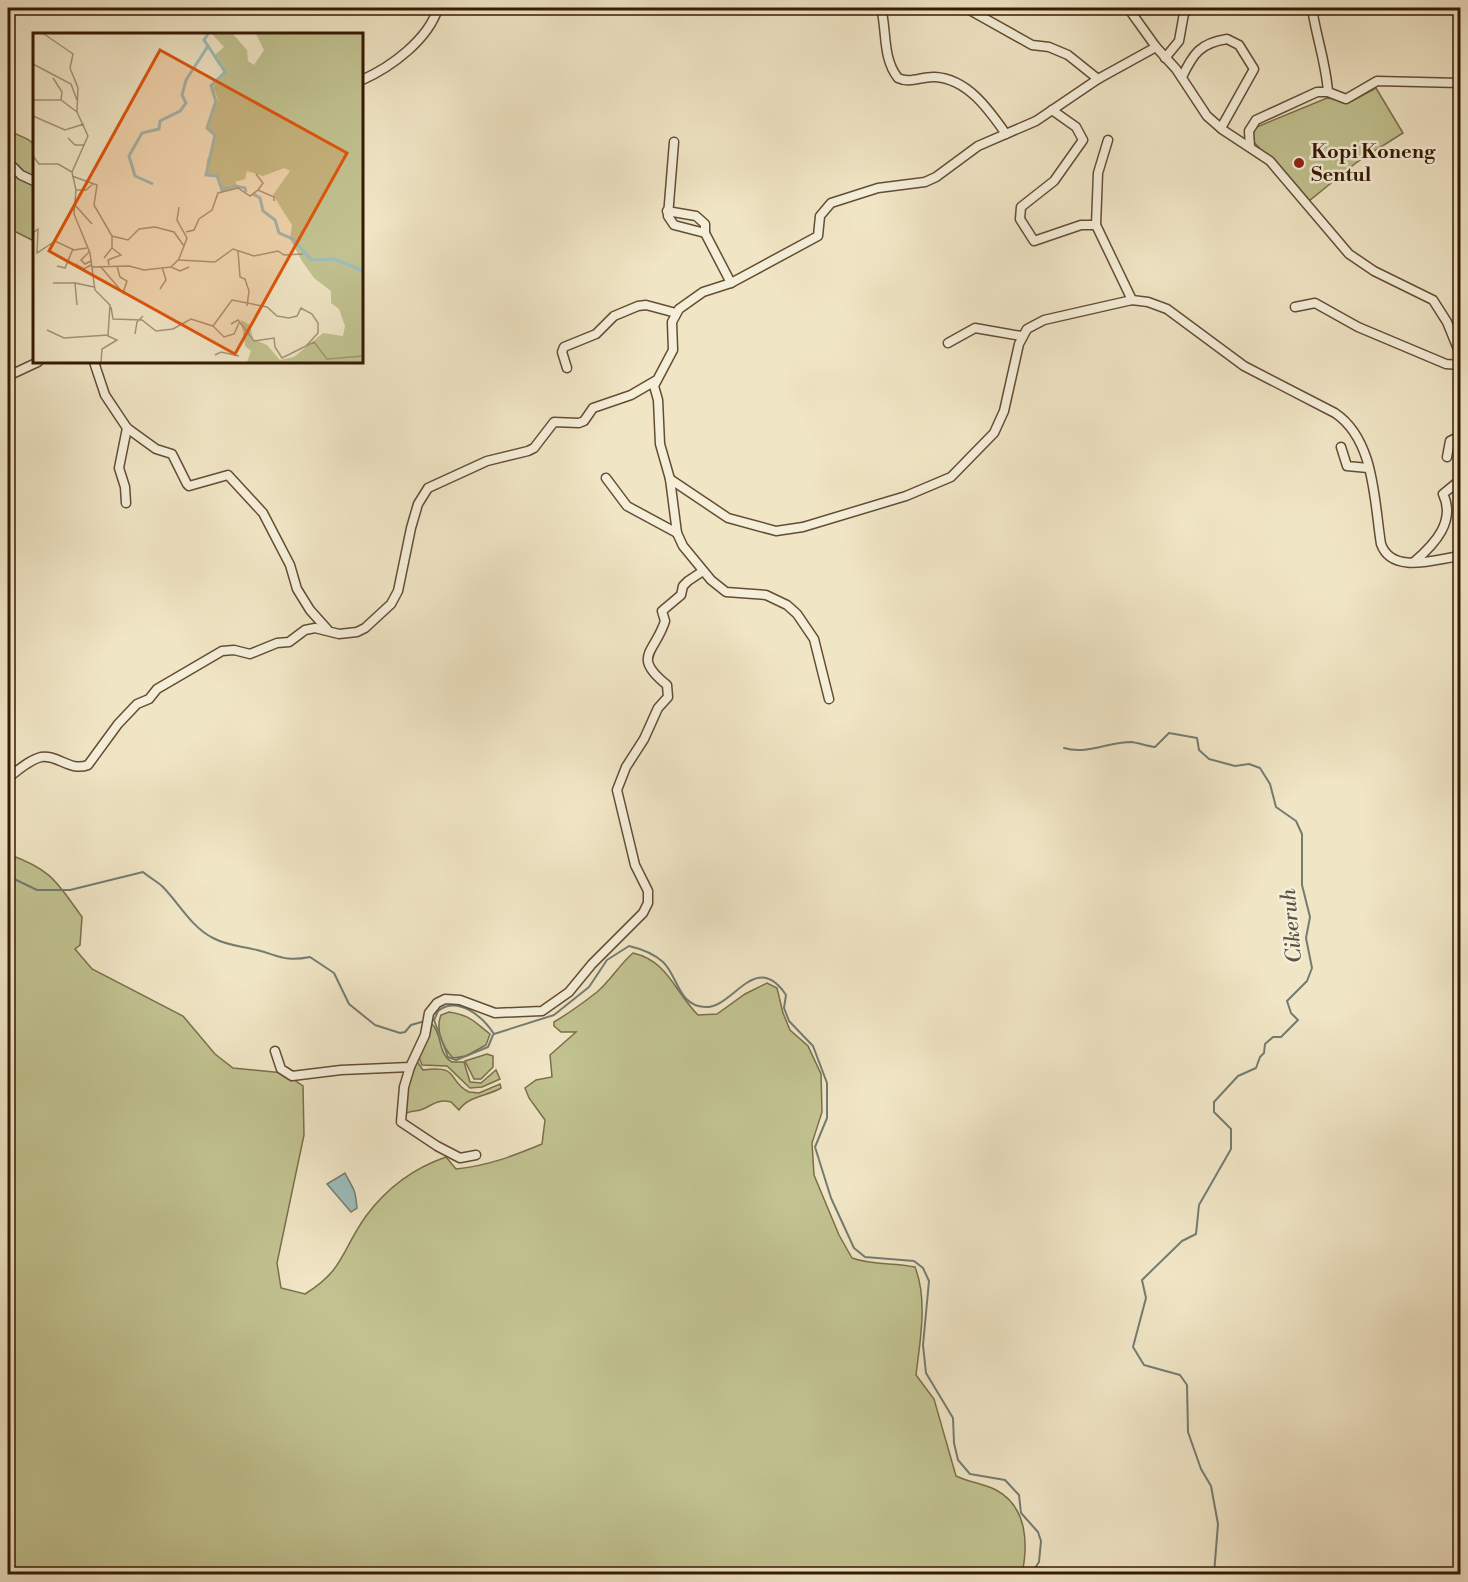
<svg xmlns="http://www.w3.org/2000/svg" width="1468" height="1582" font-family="'Libre Bodoni',serif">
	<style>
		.green { fill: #c1c290; stroke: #7b6e4a; stroke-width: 1.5 }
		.water { fill: #9cbdbb; stroke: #737c71; stroke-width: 1.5 }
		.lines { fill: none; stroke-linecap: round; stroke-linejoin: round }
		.stream { stroke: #737c71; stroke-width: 2 }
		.minor-casing { stroke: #644d34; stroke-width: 11 }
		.minor { stroke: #f5eed9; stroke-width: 8 }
		.poi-dot { fill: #8f2418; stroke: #f5eed9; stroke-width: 2 }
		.labels { text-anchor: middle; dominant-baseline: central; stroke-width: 5; stroke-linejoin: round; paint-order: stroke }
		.poi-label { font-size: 20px; font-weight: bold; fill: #351a03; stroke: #f5eed9; text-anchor: start }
		.water-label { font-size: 21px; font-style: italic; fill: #595343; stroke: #f5eed9 }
		.inset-river { fill: none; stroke: #9cbdbb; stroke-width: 3 }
		.inset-road { fill: none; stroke: #a59477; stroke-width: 1.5 }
		.view { fill: #df560c; fill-opacity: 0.15; stroke: #df560c; stroke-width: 3 }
		.inset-edge { fill: none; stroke: #351a03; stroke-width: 3 }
	</style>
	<rect width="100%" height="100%" fill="#f0e5c5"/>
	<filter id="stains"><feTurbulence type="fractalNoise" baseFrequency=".00333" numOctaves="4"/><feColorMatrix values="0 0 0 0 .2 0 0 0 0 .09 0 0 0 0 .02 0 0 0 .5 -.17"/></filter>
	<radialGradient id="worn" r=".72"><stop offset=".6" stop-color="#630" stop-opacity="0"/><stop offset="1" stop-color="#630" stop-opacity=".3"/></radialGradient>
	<g class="green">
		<polygon points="1376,88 1403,133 1357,162 1309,201 1252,140 1252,129 1327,98 1352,101"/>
		<path d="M8 127C13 137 28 135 34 145V241L8 228Z"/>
		<path d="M8 854C52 870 56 881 82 917L80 945 75 949 92 969 183 1016 215 1054 233 1068 284 1073 303 1086 304 1135 277 1263 281 1288 305 1294C345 1269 341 1251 366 1216 386 1189 414 1168 446 1157L456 1169C487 1166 513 1156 542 1144L545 1120 529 1098 525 1088 536 1080 552 1077 550 1055 576 1032H561L554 1026V1022C569 1013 583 1003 597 992 611 980 619 965 633 953 668 961 674 991 698 1015L717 1014 745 994 767 983 777 988 783 1013 790 1030 808 1046 821 1074 822 1112 812 1143 814 1175 839 1235 852 1258C875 1266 893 1262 915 1267 928 1300 920 1341 916 1375L934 1399 956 1476C969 1482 984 1484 996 1490 1028 1507 1028 1545 1022 1574H8Z"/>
		<path d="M449 1012C472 1016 473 1021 490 1034L486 1045 466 1056 453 1058C443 1048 435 1029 441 1015Z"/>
		<path d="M432 1024C443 1035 437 1053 452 1062H464L470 1082 481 1083 496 1070 500 1079 482 1087 470 1088 447 1066 422 1065 418 1055Z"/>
		<polygon points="487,1054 493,1056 493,1067 481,1079 474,1079 465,1061"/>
		<path d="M416 1060 423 1070C462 1065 446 1081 469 1092L479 1093 500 1084 501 1088C488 1096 468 1096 459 1110L451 1102C438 1099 434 1104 423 1109 417 1112 411 1110 405 1114V1098Z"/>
	</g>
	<path class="water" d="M345 1173C354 1191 355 1187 357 1208L351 1212 327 1184Z"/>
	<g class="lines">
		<g class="stream">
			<path d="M1064 748C1087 755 1108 742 1131 742 1139 743 1147 746 1155 747L1169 733 1197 738 1199 750 1209 759 1235 766 1249 764 1260 768 1270 784 1276 807 1296 821 1302 834V885L1310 917 1306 938 1312 968 1307 981 1287 1001 1291 1013 1298 1020 1281 1037H1273L1265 1044 1264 1053 1260 1057 1256 1068 1238 1076 1214 1102V1112L1231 1129V1149L1199 1205 1196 1234 1182 1241 1142 1280 1146 1298 1133 1347 1144 1365 1180 1375 1187 1385 1188 1432 1201 1469 1211 1486 1218 1524 1214 1574"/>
			<path d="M8 876 37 890H70L143 872C149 877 156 881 162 886 179 903 191 927 213 938 228 946 242 946 257 950 280 956 285 962 310 957L334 973 349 1004 375 1025 400 1033 405 1032 411 1025 425 1021"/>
			<path d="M431 1020H434L438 1011C458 995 483 1017 494 1034L554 1015 589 987 607 960 629 946C642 949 653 953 663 962 678 976 678 1006 705 1007 733 1009 755 949 786 995L784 1008 789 1021 813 1046 827 1083V1118L815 1147 831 1198 854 1248 865 1257 914 1261 923 1268 929 1281 923 1345 926 1373 953 1418 954 1443 958 1460 970 1474 1005 1480 1019 1495 1021 1513 1038 1532 1041 1541 1039 1562 1031 1574"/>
			<polyline points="434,1020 448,1057 456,1060 488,1047 493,1035"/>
		</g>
		<defs>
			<g id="minor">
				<path d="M881 8C887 30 882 58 898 78 910 84 922 76 935 77 968 79 989 110 1006 134"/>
				<polyline points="966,8 1032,45 1049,47 1068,55 1098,79"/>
				<polyline points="1128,8 1156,47 1176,69 1207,116 1223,130 1270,161 1349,254 1374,271 1433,300 1447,322 1460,354"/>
				<polyline points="1260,8 1269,8"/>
				<path d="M1312 8C1316 36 1326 63 1328 92"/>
				<polyline points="1165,58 1179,41 1184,13 1192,8"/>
				<path d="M1182 77C1193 54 1200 43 1227 39L1239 45 1254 69 1221 128"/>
				<path d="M362 80C391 67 428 40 438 8"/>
				<polyline points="1052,110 1076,127 1083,140 1054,181 1021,207 1020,219 1034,241 1081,225 1096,225"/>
				<polyline points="1108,140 1098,173 1096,225 1132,300"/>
				<polyline points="674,142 668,216 674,225 705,233 731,283"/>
				<polyline points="1250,147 1249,131 1256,120 1317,92 1328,92 1346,99 1377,81 1460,83"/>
				<polyline points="8,162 21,175 34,181"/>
				<polyline points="667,211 696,216 705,224 705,233"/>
				<polyline points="1295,307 1315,303 1358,327 1446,364 1460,365"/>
				<polyline points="948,343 975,328 1021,336"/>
				<polyline points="94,362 105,395 127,428 156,449 172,454 187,484 189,486 228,475 263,513 290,565 297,589 310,610 327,629"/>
				<polyline points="567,368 562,352 564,347 596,334 614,316 638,306 646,305 676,313"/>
				<polyline points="8,376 38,362"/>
				<polyline points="1341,447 1347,466 1368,468"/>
				<polyline points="1447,457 1450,441 1460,436"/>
				<polyline points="606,478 627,506 677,533"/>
				<path d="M670 479 728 518 776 531 803 527 906 496 951 477 994 433 1004 411 1019 344 1027 329 1044 320 1132 300 1148 302 1167 309 1244 366 1335 413C1375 440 1374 501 1381 544 1392 575 1436 559 1460 556"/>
				<polyline points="126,503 125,487 119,468 127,428"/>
				<path d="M1414 562C1435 544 1456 521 1443 494L1460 480"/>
				<polyline points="829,699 814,639 797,614 787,605 766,595 726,592 711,580 683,546 677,533 670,479 660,444 658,400 654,386 673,350 672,322 679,309 703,292 731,283 818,236 820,216 831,203 878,188 925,182 936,177 978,146 1036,121 1098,79 1156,47"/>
				<path d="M8 778C17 771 29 760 41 757 57 754 70 772 88 765L118 724 137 704 149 699 157 689 222 651 234 650 250 654 277 643 289 642 305 630 315 628 339 634 357 632 365 628 391 604 398 591 411 528 418 504 428 488 487 461 528 451 534 448 554 422 579 423 584 421 593 408 631 395 655 381"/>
				<path d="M275 1051 281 1069 292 1076 341 1070 410 1067 425 1035 429 1013 437 1003 445 999 460 1000 495 1013 542 1011 569 992 592 964 643 913 648 903V891L635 865 617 790 626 767 644 739 658 708 668 697 667 685C631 656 655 653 665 621L662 611 681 595 683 586 688 581 703 571"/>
				<polyline points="410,1067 404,1087 401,1122 437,1146 460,1158 476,1155"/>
			</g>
		</defs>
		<use href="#minor" class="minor-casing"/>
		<use href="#minor" class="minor"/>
	</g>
	<circle class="poi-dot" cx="1299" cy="163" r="6"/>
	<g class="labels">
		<g class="poi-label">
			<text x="1311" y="152">Kopi Koneng<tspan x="1311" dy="23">Sentul</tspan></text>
		</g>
		<g class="water-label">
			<text transform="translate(1292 926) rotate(-95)">Cikeruh</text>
		</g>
	</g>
	<g transform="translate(33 33)">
		<rect width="330" height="330" fill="#f0e5c5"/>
		<path d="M179 1H200L214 17 215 28 221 32 231 17 223 1H330V329H214L218 318 212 313 208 287 217 292 220 306 234 312 247 327 261 324 290 300 310 303 312 293 306 276 298 270V258L281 245 269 228 257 206 259 192 240 162 257 138 251 135 230 143 214 138 212 146 202 149 204 152 189 156 185 143 173 141 174 127 183 105 175 96 185 66 180 54 193 39 182 22 191 14Z" fill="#c1c290"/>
		<path class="inset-river" d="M175 13 192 39 178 53 183 68 174 95 182 102 173 142 184 143 189 157 203 153 212 155 213 159M120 151 102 143 96 123 109 100 126 96 127 88 147 78 153 70 149 62 153 47 175 13 171 7 175 1M220 161 227 165 230 178 242 187 246 200 260 206 278 227 302 226 330 238"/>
		<path class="inset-road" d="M11 1 40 21 37 35 45 55 44 79 55 103 39 139 43 157 41 181 57 220 62 257 77 272 75 303 84 307 69 316 68 329M0 31 38 51 44 67M20 45 29 59 28 67M0 67H28L44 79M0 83 32 97 51 91M35 105 42 112H52M0 123 6 131H25L39 139M223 141 230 150 225 157M39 143 64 152 61 172 79 203 95 207 106 196 122 194 141 199 151 213M43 157H53L60 151M42 172 59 191M153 199 161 197 166 186 179 177 185 160 205 155 217 163 225 157 241 164V168M0 200 5 196 4 220 22 208 41 217 54 215M205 218 207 244 212 246 216 258 214 273M56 219 48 227 52 231 58 228M71 225 79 215V203M146 227 182 229 200 216 221 223 245 218 251 222 270 221M42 231 51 236 58 232M76 232 75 227 88 222 79 215M24 233 32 235 40 216M59 234 96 233 111 237 138 234 147 238 156 234M68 234 90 260 94 248 87 244 84 233M138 234 146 226 154 205 144 187 146 174M20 250H42M127 256 133 247 129 234M44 272 42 250 61 254M78 274 80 286 109 287 123 298 140 296 158 286 180 293 199 267 234 274 244 283 256 285 264 283 268 275 279 281 285 290V300L273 313M198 291 205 287 221 308 241 305 242 314 249 325 281 309 294 326 330 323M180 293 191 304 201 301 206 290M14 297 31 305 75 302M102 301 104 289 110 283M182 322 188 319 206 323"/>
		<path class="view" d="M127 17 314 120 202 321 16 218Z"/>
		<rect width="330" height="330" class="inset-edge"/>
	</g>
	<rect width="1468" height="1582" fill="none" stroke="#f0e5c5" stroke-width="30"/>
	<rect x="9" y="9" width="1450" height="1564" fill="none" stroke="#351a03" stroke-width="3"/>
	<rect x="15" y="15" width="1438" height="1552" fill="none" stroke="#351a03" stroke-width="1.5"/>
	<rect width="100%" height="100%" filter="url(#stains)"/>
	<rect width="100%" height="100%" fill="url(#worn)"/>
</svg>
